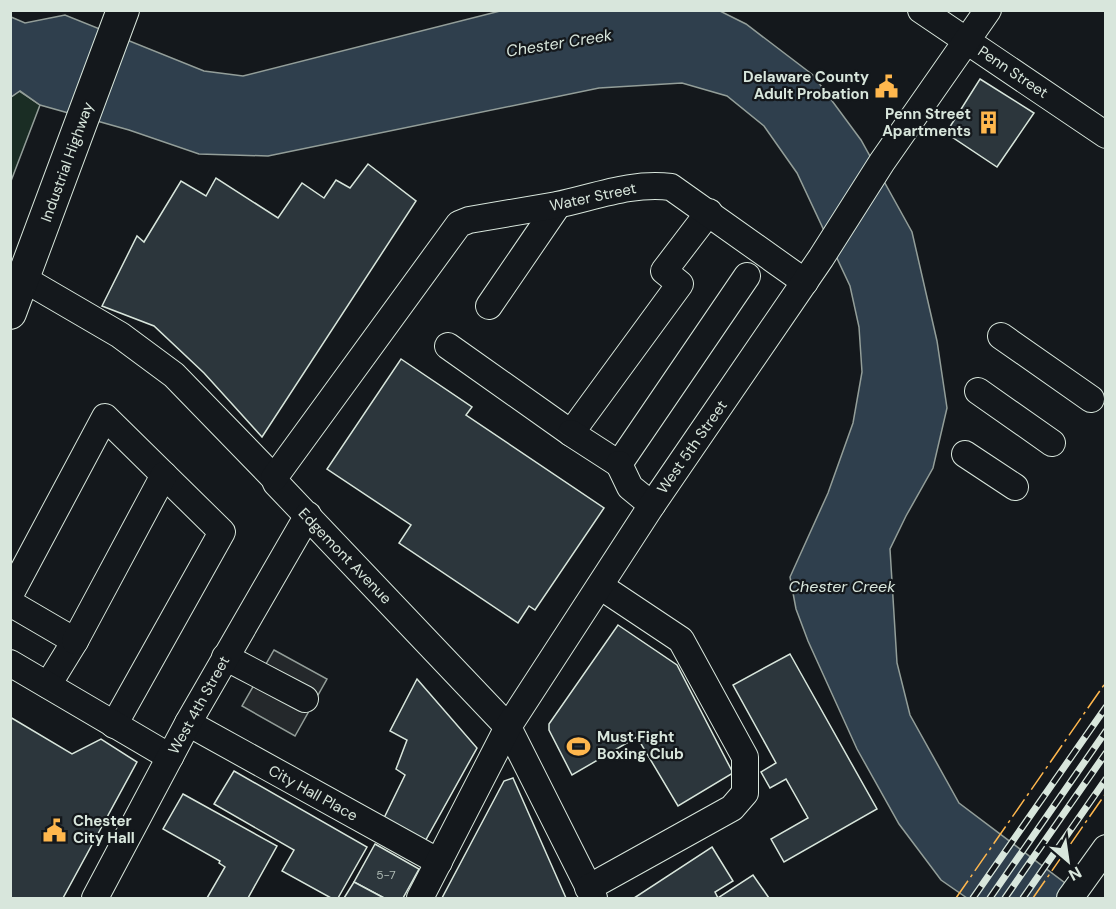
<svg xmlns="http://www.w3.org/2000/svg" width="1116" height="909" font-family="'DM Sans',sans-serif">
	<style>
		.green { fill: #1a2d24; stroke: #939e99; stroke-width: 1.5 }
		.parking { fill: #24282b; stroke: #939e99; stroke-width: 1.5 }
		.water { fill: #2f3f4d; stroke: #939e99; stroke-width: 1.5 }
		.building { fill: #2c363c; stroke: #d8e6dc; stroke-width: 1.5 }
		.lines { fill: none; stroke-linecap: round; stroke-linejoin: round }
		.minor-casing { stroke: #d8e6dc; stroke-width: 28 }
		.major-casing { stroke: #d8e6dc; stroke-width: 34 }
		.minor { stroke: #14181c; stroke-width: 26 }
		.major { stroke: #14181c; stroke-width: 32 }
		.rail-casing { stroke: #d8e6dc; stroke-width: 7 }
		.rail { stroke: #14181c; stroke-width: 4.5; stroke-dasharray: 14; stroke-linecap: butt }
		.power { stroke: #ffb74d; stroke-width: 1.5; stroke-dasharray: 21 4.5 3 4.5; stroke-linecap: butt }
		.labels { text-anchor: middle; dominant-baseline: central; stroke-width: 4.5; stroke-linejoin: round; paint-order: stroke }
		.number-label { font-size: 12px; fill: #adbab4 }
		.street-label { font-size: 15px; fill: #d8e6dc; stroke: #14181c }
		.poi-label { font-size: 15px; font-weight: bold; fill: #d8e6dc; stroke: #14181c; text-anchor: end }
		.water-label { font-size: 16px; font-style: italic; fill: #d8e6dc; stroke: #14181c }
	</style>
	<rect width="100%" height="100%" fill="#14181c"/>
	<polygon class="green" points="19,91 40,105 11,181 11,97"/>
	<polygon class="parking" points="274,650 327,679 295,736 242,706"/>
	<polygon class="water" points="500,11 720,11 746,24 813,75 861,140 912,232 937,341 947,408 933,468 906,516 890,549 897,663 910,715 959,803 1085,898 967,898 941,880 899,824 857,749 808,641 796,609 790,577 828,493 853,423 862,372 859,327 850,286 797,173 764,126 727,96 682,83 599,88 268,156 199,154 129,130 40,105 20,91 11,97 11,17 25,23 65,15 204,71 243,76"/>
	<g class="building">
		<polygon points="980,79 1034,113 997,167 946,133"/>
		<polygon points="368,164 416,201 262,437 204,373 154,326 102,306 137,236 144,242 181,181 206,196 216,178 278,218 302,183 324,198 336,180 350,188"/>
		<polygon points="401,359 472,407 466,415 604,508 535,610 529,606 518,623 399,543 411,525 327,469"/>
		<polygon points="618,625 677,665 733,773 678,806 637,737 572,775 549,730 549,724"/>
		<polygon points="790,654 877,809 784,862 771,839 808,818 786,779 770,788 761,772 776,763 733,685"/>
		<polygon points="417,679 477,748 423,845 383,820 405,775 396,769 407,740 390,731"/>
		<polygon points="10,717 72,754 101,739 137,762 63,898 10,898"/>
		<polygon points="234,771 367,847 338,898 331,898 282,871 294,850 214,804"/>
		<polygon points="513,778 566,898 442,898 504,781"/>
		<polygon points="183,794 277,846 248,898 207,898 225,867 219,863 220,861 163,829"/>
		<polygon points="375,844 419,869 403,898 384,898 354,882"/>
		<polygon points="712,847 733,881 715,892 718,898 753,875 769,898 634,898"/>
		<polygon points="354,882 384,898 344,898"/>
	</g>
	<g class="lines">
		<defs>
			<g id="minor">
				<polyline points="921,10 1106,135"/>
				<polyline points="24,279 120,335 174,375 274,478 276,483 508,727 594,898"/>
				<polyline points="489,306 558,205"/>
				<polyline points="1001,336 1091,399"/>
				<polyline points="448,346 571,433 680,284 664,271 709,212"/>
				<polyline points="978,391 1052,443"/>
				<polyline points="571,433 619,464 747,276"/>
				<polyline points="965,454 1015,487"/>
				<polyline points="619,464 630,487 652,505"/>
				<path d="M274 478 459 224 469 220C498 215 527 210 557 205 595 197 632 182 671 187L805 282"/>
				<polyline points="10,595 105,417 222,532 114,725"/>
				<polyline points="10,603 75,641 48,685"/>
				<polyline points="75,641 164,475"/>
				<polyline points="225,657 305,699"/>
				<polyline points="10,663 170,757"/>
				<polyline points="188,723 439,862"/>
				<polyline points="588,888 732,808 745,793 745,757 681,640 600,586"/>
				<polyline points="95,898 188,723 308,515"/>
				<polyline points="420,898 508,727 652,505 821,258 882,162 988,10"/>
				<polyline points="1070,898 1106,848"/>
			</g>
			<polyline id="major" points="10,313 123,10"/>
		</defs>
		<use href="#minor" class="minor-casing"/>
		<use href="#major" class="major-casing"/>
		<use href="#minor" class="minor"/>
		<use href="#major" class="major"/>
		<defs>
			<g id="rail">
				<polyline points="973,898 1106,707"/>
				<polyline points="990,898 1106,731"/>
				<polyline points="1005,898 1106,753"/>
				<polyline points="1023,898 1106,779"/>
			</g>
		</defs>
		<use href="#rail" class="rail-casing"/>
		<use href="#rail" class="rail"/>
		<g class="power">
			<polyline points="956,898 1106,682"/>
			<polyline points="1033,898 1106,793"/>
		</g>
	</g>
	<defs>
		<symbol id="civic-bare" viewBox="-9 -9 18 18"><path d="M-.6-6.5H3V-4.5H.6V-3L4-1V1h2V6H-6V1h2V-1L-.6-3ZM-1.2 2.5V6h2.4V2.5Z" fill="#ffb74d" stroke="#14181c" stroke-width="2.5" paint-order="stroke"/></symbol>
		<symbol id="building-bare" viewBox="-9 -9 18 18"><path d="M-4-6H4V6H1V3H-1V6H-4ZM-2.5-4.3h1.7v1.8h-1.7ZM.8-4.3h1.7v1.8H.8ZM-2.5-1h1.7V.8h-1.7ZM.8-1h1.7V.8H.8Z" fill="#ffb74d" stroke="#14181c" stroke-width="2.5" paint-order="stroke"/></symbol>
		<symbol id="stadium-bare" viewBox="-9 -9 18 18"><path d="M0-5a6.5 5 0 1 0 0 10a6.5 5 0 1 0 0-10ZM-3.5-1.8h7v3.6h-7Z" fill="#ffb74d" stroke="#14181c" stroke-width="2.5" paint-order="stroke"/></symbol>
	</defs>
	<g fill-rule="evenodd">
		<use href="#civic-bare" x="870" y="70" width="33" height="33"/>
		<use href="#building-bare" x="972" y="106" width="33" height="33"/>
		<use href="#stadium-bare" x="562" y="730" width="33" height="33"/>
		<use href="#civic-bare" x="38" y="814" width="33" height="33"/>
	</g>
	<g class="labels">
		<g class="number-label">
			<text x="386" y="875">5-7</text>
		</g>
		<g class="street-label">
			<text transform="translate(1013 72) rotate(34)">Penn Street</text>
			<text transform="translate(67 162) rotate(-70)">Industrial Highway</text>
			<text transform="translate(593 197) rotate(-12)">Water Street</text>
			<text transform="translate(692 447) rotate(-55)">West 5th Street</text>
			<text transform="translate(345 556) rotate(46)">Edgemont Avenue</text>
			<text transform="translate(199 705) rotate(-61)">West 4th Street</text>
			<text transform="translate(313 793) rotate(29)">City Hall Place</text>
		</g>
		<g class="poi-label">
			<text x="869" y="77">Delaware County<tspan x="869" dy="17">Adult Probation</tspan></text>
			<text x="971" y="114">Penn Street<tspan x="971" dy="17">Apartments</tspan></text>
			<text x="597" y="737" text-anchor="start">Must Fight<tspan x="597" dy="17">Boxing Club</tspan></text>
			<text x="73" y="821" text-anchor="start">Chester<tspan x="73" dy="17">City Hall</tspan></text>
		</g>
		<g class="water-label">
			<text transform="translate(559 43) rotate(-9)">Chester Creek</text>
			<text x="842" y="586">Chester Creek</text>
		</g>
	</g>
	<rect width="1116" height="909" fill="none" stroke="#d8e6dc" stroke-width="24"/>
	<g transform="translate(1068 861) rotate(151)" stroke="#14181c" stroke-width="4.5" paint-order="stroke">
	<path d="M0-4.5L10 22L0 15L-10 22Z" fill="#d8e6dc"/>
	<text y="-9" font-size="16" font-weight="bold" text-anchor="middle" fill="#d8e6dc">N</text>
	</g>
</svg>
